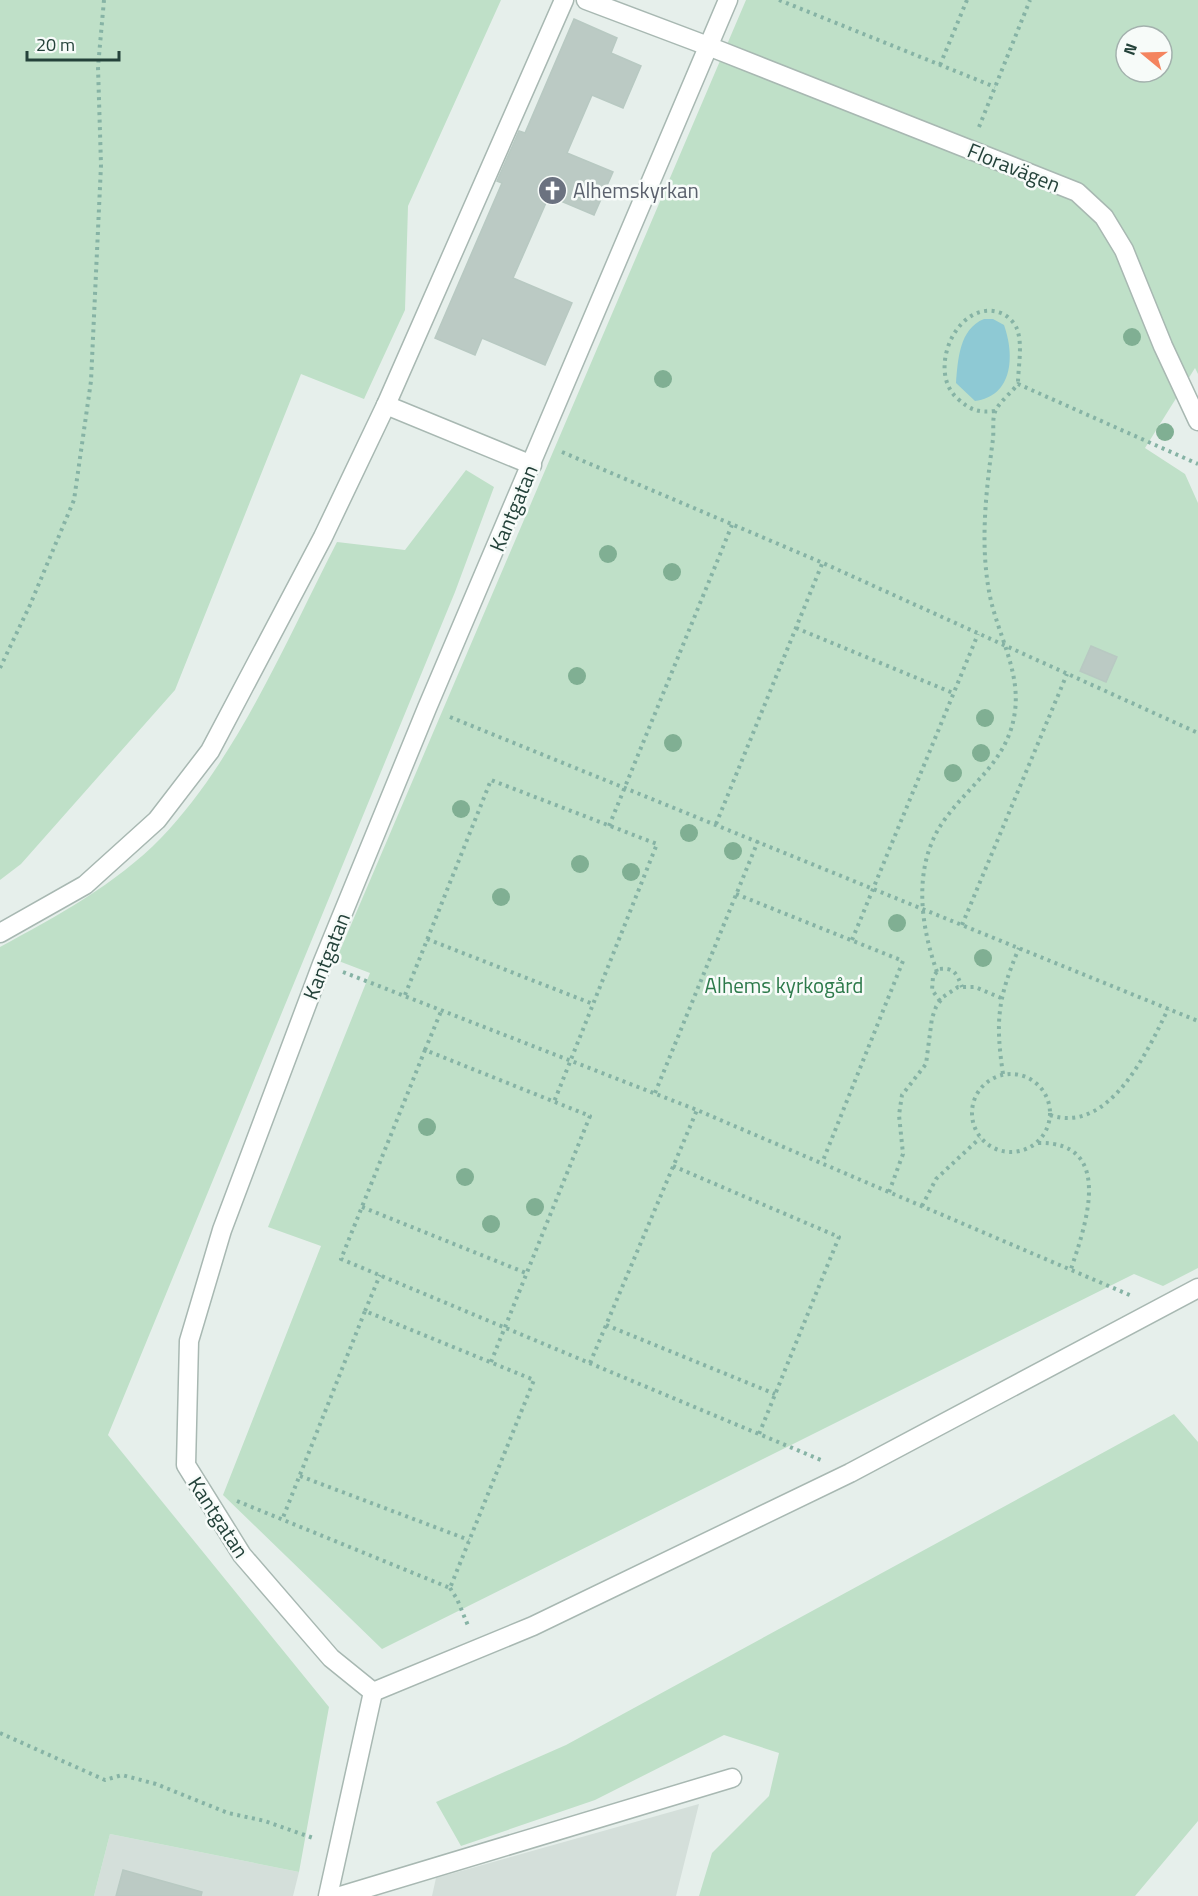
<svg xmlns="http://www.w3.org/2000/svg" width="1198" height="1896" font-family="'Titillium Web',sans-serif">
	<style>
		.built { fill: #d4dfda }
		.green { fill: #bfe0c8; fill-rule: evenodd }
		.water { fill: #8ec9d4 }
		.building { fill: #bbcac4; stroke: #b8c9c2; stroke-width: 1.5 }
		.lines { fill: none; stroke-linecap: round; stroke-linejoin: round }
		.minor-casing { stroke: #a8b8b2; stroke-width: 21 }
		.path { stroke: #86b3a5; stroke-width: 4; stroke-dasharray: 3 4.5; stroke-linecap: butt }
		.minor { stroke: #fff; stroke-width: 18 }
		.tree { fill: #80af93 }
		.labels { text-anchor: middle; dominant-baseline: central; stroke-width: 5; stroke-linejoin: round; paint-order: stroke }
		.street-label { font-size: 21px; fill: #24423a; stroke: #f7fbf9 }
		.worship-label { font-size: 21px; fill: #5b616d; stroke: #f7fbf9; text-anchor: start }
		.park-label { font-size: 21px; fill: #2d7a4b; stroke: #f7fbf9 }
	</style>
	<rect width="100%" height="100%" fill="#e6efeb"/>
	<g class="built">
		<polygon points="699,1804 676,1896 432,1896 436,1878"/>
		<polygon points="110,1834 299,1872 293,1896 94,1896"/>
	</g>
	<g class="green">
		<polygon points="0,0 501,0 408,206 405,310 364,399 301,374 175,690 21,864 0,880"/>
		<path d="M746 0H1198V374L1195 368 1145 448 1185 474 1198 503V1268L1163 1286 1134 1274 382 1649 223 1495 321 1246 268 1227 370 973 336 960ZM1126 36H1162V72H1126Z"/>
		<path d="M466 470 494 487 455 592 108 1435 329 1707 299 1872 110 1834 94 1896H0V947C57 916 115 885 161 838 237 759 287 639 337 542L405 550Z"/>
		<polygon points="1174,1414 1198,1442 1198,1821 1135,1896 699,1896 712,1853 769,1796 779,1753 724,1735 595,1800 461,1846 436,1802 566,1745"/>
	</g>
	<path class="water" d="M984 319H993L1004 325C1015 356 1013 396 975 401L956 383C958 360 959 329 984 319Z"/>
	<g class="building">
		<polygon points="574,19 617,38 611,53 641,66 623,108 592,95 567,153 613,172 594,215 549,196 513,278 572,303 545,365 482,338 475,355 435,338 502,183 497,181 519,131 525,133"/>
		<polygon points="1091,646 1117,657 1106,682 1080,671"/>
		<polygon points="123,1870 202,1892 201,1896 116,1896"/>
	</g>
	<g class="lines">
		<defs>
			<g id="minor">
				<polyline points="586,0 708,46 1077,192 1104,217 1124,250 1163,346 1198,421"/>
				<polyline points="386,405 532,465"/>
				<polyline points="0,933 85,885 157,820 210,751 323,537 386,405 564,0"/>
				<polyline points="373,1692 533,1626 850,1473 1198,1288"/>
				<polyline points="328,1896 373,1692 331,1658 242,1555 186,1465 189,1341 222,1230 322,964 427,708 728,0"/>
				<polyline points="340,1896 732,1778"/>
			</g>
		</defs>
		<use href="#minor" class="minor-casing"/>
		<g class="path">
			<polyline points="779,0 995,87"/>
			<polyline points="940,65 967,0"/>
			<polyline points="979,127 1030,0"/>
			<path d="M995 411C979 413 970 410 958 399 925 371 958 297 1001 313 1007 315 1015 323 1017 329 1023 345 1018 367 1018 384"/>
			<polyline points="562,452 823,563 1198,733"/>
			<polyline points="796,628 953,693"/>
			<polyline points="0,668 30,605 74,500 91,381 101,165 98,67 104,0"/>
			<polyline points="450,717 1198,1021"/>
			<polyline points="716,824 822,564"/>
			<polyline points="609,826 732,525"/>
			<polyline points="736,894 903,961 822,1163"/>
			<polyline points="962,925 1067,674"/>
			<polyline points="427,939 593,1004"/>
			<polyline points="852,940 978,634"/>
			<polyline points="343,972 697,1110 1132,1296"/>
			<path d="M937 972C920 924 912 864 945 819 971 783 1009 760 1015 711 1020 673 1000 638 991 601 979 548 986 492 993 439 994 431 992 419 995 412 998 403 1012 392 1018 384L1198 464"/>
			<polyline points="405,995 491,780 657,844 554,1102"/>
			<path d="M940 1001 932 990 933 977 939 969C954 967 957 974 962 987"/>
			<polyline points="425,1050 442,1009"/>
			<circle cx="1011" cy="1113" r="39"/>
			<path d="M1003 1074C995 1020 998 998 1019 948"/>
			<polyline points="655,1093 758,841"/>
			<path d="M1050 1115C1110 1135 1148 1050 1168 1009"/>
			<path d="M1038 1143C1116 1141 1085 1227 1071 1269"/>
			<polyline points="673,1166 839,1237 759,1434"/>
			<polyline points="889,1192 903,1154 899,1115 902,1095 926,1064 932,1018 936,1007 943,997 958,987 975,987 1001,998"/>
			<polyline points="922,1206 936,1179 980,1138"/>
			<polyline points="362,1207 526,1273"/>
			<polyline points="365,1311 380,1275"/>
			<polyline points="606,1325 775,1394"/>
			<polyline points="491,1362 505,1327 590,1116 425,1050 341,1259 821,1460"/>
			<polyline points="590,1363 697,1110"/>
			<polyline points="300,1476 469,1540"/>
			<polyline points="237,1501 450,1588 534,1380 365,1311 282,1520"/>
			<polyline points="450,1588 457,1599 469,1628"/>
			<polyline points="0,1733 105,1780 122,1775 156,1784 228,1813 265,1821 316,1839"/>
		</g>
		<use href="#minor" class="minor"/>
	</g>
	<g class="tree">
		<circle cx="1132" cy="337" r="9"/>
		<circle cx="663" cy="379" r="9"/>
		<circle cx="1165" cy="432" r="9"/>
		<circle cx="608" cy="554" r="9"/>
		<circle cx="672" cy="572" r="9"/>
		<circle cx="577" cy="676" r="9"/>
		<circle cx="985" cy="718" r="9"/>
		<circle cx="673" cy="743" r="9"/>
		<circle cx="981" cy="753" r="9"/>
		<circle cx="953" cy="773" r="9"/>
		<circle cx="461" cy="809" r="9"/>
		<circle cx="689" cy="833" r="9"/>
		<circle cx="733" cy="851" r="9"/>
		<circle cx="580" cy="864" r="9"/>
		<circle cx="631" cy="872" r="9"/>
		<circle cx="501" cy="897" r="9"/>
		<circle cx="897" cy="923" r="9"/>
		<circle cx="983" cy="958" r="9"/>
		<circle cx="427" cy="1127" r="9"/>
		<circle cx="465" cy="1177" r="9"/>
		<circle cx="535" cy="1207" r="9"/>
		<circle cx="491" cy="1224" r="9"/>
	</g>
	<defs>
		<symbol id="church-disc" viewBox="-11 -11 22 22"><circle r="9.5" fill="#6b7280" stroke="#f7fbf9"/><path d="M-1.2-6h2.4v3.5h3.3v2.4h-3.3V6h-2.4V-.1h-3.3v-2.4h3.3Z" fill="#fff"/></symbol>
	</defs>
	<g fill-rule="evenodd">
		<use href="#church-disc" x="536" y="174" width="33" height="33"/>
	</g>
	<g class="labels">
		<g class="street-label">
			<text transform="translate(1014 167) rotate(22)">Floravägen</text>
			<text transform="translate(513 508) rotate(-67)">Kantgatan</text>
			<text transform="translate(326 956) rotate(-68)">Kantgatan</text>
			<text transform="translate(219 1517) rotate(57)">Kantgatan</text>
		</g>
		<g class="worship-label">
			<text x="573" y="190">Alhemskyrkan</text>
		</g>
		<g class="park-label">
			<text x="784" y="985">Alhems kyrkogård</text>
		</g>
	</g>
	<g transform="translate(1144 54) rotate(289)"><circle r="28" fill="#f7fbf9" stroke="#a3b1ad" stroke-width="1.5"/>
	<path d="M0-4.5L10 22L0 15L-10 22Z" fill="#f4845f"/>
	<text y="-9" font-size="16" font-weight="bold" text-anchor="middle" fill="#24423a">N</text>
	</g>
	<path d="M27 51v9h92v-9" fill="none" stroke="#24423a" stroke-width="3"/>
	<text x="36" y="51" font-size="18" fill="#24423a" stroke="#f7fbf9" stroke-width="4.5" paint-order="stroke">20 m</text>
</svg>
